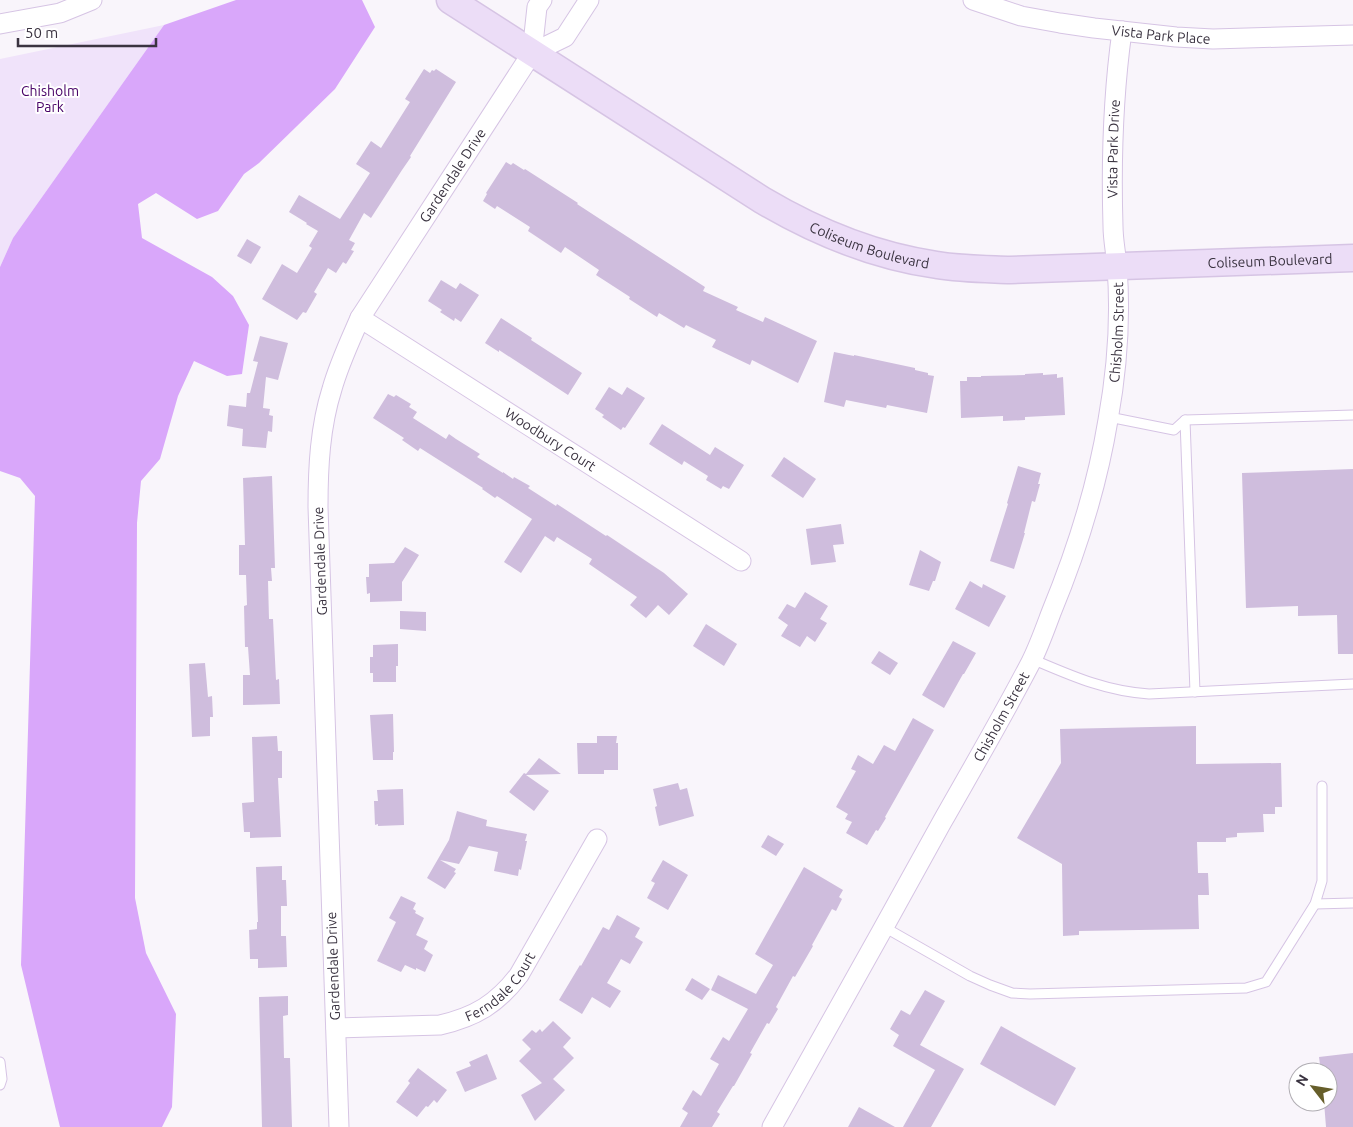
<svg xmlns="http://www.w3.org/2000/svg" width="1353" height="1127" font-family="Ubuntu,sans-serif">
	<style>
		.green { fill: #f0e3fa }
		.forest { fill: #d9a7fa }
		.building { fill: #cfbddd }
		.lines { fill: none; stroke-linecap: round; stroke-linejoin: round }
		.lane-casing { stroke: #d6c4e4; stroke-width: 11 }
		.street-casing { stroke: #d6c4e4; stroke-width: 21 }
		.secondary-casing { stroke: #d6c4e4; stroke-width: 29 }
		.lane { stroke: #fff; stroke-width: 9 }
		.street { stroke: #fff; stroke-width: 19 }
		.secondary { stroke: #ecddf7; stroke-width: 26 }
		.labels { text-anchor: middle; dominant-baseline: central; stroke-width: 4; stroke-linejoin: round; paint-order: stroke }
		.street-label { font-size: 14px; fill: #3a3340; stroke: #fff }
		.park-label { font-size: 14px; fill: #470066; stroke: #fff }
	</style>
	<rect width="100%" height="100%" fill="#f9f5fb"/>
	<polygon class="green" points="164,25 13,238 0,267 0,59"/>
	<polygon class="forest" points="236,0 362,0 375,27 335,89 259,163 244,174 218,211 197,219 156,193 138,204 142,238 212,277 233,296 249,325 242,374 227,376 194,361 178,396 160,459 141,481 137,523 135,898 146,953 176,1014 172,1107 162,1127 60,1127 21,965 35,496 20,478 0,471 0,267 13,238 164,25"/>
	<g class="building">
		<polygon points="424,69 430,73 432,70 434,71 436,69 456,82 410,156 411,157 402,170 371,218 364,213 349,240 355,243 351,250 354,251 346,264 343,262 336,273 328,268 314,292 317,294 306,313 303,312 297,320 262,299 282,264 297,273 312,248 309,246 318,231 306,224 307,223 289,212 299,195 340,219 370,173 356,164 371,141 381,148 410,102 405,99"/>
		<polygon points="506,162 511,165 513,163 524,170 525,169 578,203 577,204 600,219 705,287 703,291 738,307 736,310 763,322 765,317 817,341 798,383 752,360 750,365 712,347 716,340 686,325 684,328 659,313 657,317 629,299 630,297 596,275 599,270 565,247 561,253 528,231 530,227 497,206 495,209 483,201 487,194 486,193"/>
		<polygon points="247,239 261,247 251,264 237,256"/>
		<polygon points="441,280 456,289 460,283 479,295 461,322 455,318 454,321 440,312 442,310 428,301"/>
		<polygon points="501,318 532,338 531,340 582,373 568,395 499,350 499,352 485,343"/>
		<polygon points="260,336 288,343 278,380 266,377 263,408 270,409 269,415 273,416 272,432 268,431 266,448 242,446 243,429 227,426 229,405 246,407 247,393 250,393 258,362 253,361"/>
		<polygon points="834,352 854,356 854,355 915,368 915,370 928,373 928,375 934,376 927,413 887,405 886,408 846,400 844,407 824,402"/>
		<polygon points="1043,373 1043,375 1057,374 1057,378 1063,377 1065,415 1025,417 1025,420 1003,421 1003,416 961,418 960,381 967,381 967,377 981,377 981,376 1025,375 1025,374"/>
		<polygon points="609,387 622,395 627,387 645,398 625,428 623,427 621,430 602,417 604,415 595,409"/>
		<polygon points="388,394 394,397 396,395 411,404 409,407 417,412 413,418 446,439 449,434 456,439 480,454 477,457 503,473 503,472 513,479 514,477 530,486 528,488 556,506 557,504 606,536 607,535 664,573 688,594 669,615 658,605 646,618 630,605 637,597 589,564 592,559 557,537 554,542 545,536 521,573 504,562 532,519 497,496 495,498 482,489 483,488 420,448 418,451 402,440 404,438 373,418"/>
		<polygon points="662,424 710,455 715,447 744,465 729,489 723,486 721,489 706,480 708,476 684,461 682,465 649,444"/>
		<polygon points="784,457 816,479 803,498 771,476"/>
		<polygon points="1018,466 1041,473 1038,484 1040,484 1035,502 1032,501 1024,533 1025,533 1014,569 990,561 1008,504 1007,503"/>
		<polygon points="1353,469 1353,654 1338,654 1337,615 1298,616 1298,606 1246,608 1242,473"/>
		<polygon points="272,476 275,568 271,568 272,581 268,581 269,619 273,619 276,680 279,679 280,704 243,705 243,675 250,675 248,647 245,647 244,606 247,605 246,575 239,575 239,545 245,545 243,478"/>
		<polygon points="841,524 844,544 833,545 836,562 811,565 806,529"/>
		<polygon points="405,547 419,555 402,582 402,601 370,602 370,593 367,594 366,577 369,577 369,564 394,563"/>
		<polygon points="920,550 941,562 935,581 933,581 929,591 909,585"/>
		<polygon points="970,581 982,588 983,584 1006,596 989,627 955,609"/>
		<polygon points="805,592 828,606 820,619 827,623 815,642 807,636 800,647 781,636 788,625 778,618 787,604 795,608"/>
		<polygon points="400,611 426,612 426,631 400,629"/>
		<polygon points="706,624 737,644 724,666 693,646"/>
		<polygon points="953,641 976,653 964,674 963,674 944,708 922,695"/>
		<polygon points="398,644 398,666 396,666 396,682 373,682 373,673 370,673 370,657 373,657 373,645"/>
		<polygon points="879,651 898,663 890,675 871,663"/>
		<polygon points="205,663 208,697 212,696 213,717 210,717 210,736 192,737 189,664"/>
		<polygon points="393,714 394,752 393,752 393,760 373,760 370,715"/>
		<polygon points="913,718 934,730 885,817 886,818 878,831 876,830 867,845 846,833 852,822 845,819 848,814 836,807 856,771 851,769 858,755 873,764 884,745 895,751"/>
		<polygon points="1196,726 1196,764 1281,763 1282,807 1275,807 1275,814 1263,814 1264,832 1237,833 1237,837 1226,838 1226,842 1197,842 1198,873 1208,873 1209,895 1198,895 1199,929 1079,931 1079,935 1063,936 1062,864 1017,838 1061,763 1060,729"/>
		<polygon points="277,736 278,751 282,751 282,778 278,778 281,837 250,838 250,832 244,832 242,803 254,802 252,737"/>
		<polygon points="597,736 617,736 616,743 618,743 618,770 604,770 604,774 578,774 577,743 597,743"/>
		<polygon points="539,758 561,774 526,775 549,791 534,811 509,792 524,773 526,774"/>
		<polygon points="678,783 680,790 687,788 694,816 659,826 655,807 657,806 653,789"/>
		<polygon points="403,789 404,825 378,826 378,824 375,825 374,801 378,801 377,790"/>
		<polygon points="457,811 487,820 486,826 527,834 525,841 527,841 521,870 519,869 518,876 494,871 498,852 469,846 459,864 440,860 456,869 454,872 456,873 445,889 427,878 449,840"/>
		<polygon points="768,835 784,844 776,856 761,847"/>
		<polygon points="663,860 688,875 668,910 647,898 655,883 651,881"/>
		<polygon points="282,866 282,880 286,880 287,906 281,906 281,936 286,936 287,967 258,968 258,959 250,959 249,930 257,929 257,922 258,922 256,867"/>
		<polygon points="804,867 843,890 839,897 842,899 836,911 832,909 812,945 813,946 795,977 793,976 776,1007 778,1009 769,1024 767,1023 750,1053 752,1054 734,1086 733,1086 717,1112 720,1114 712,1127 680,1127 688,1113 682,1109 693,1090 701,1096 719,1064 710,1059 723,1037 729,1041 748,1009 711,990 718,975 756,994 773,965 755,954"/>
		<polygon points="401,896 416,903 413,909 416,911 415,913 424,918 416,935 428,941 424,949 433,955 425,972 416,968 416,970 405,965 401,972 377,961 396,922 389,918"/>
		<polygon points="617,915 640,928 635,937 643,942 630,964 621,959 607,983 621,991 610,1008 592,997 582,1014 559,1000 580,965 581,966 603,927 609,930"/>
		<polygon points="692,978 710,989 702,1000 685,990"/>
		<polygon points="925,990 945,1001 920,1045 964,1069 931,1127 903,1127 935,1070 893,1046 899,1035 890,1029 901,1010 910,1015"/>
		<polygon points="288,996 288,1015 283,1016 284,1058 290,1058 292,1127 262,1127 259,997"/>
		<polygon points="553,1021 571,1038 563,1047 574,1058 553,1079 565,1090 535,1121 521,1095 542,1083 519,1061 531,1049 522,1040 532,1030 536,1033 540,1029 542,1032"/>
		<polygon points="1001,1026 1076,1068 1055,1106 980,1064"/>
		<polygon points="1353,1053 1353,1127 1326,1127 1324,1102 1328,1102 1328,1072 1321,1072 1319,1057"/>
		<polygon points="487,1054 497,1079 465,1092 456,1072 471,1066 469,1062"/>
		<polygon points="418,1068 447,1090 437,1103 434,1100 428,1107 426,1106 417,1117 396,1102 410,1083 408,1081"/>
		<polygon points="859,1107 895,1127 848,1127"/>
	</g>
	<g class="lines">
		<defs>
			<g id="lane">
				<polyline points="1109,417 1174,430 1185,420 1353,415"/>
				<polyline points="1185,420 1195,692"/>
				<path d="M1032 659C1072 676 1105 691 1149 694L1353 684"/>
				<polyline points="1315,904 1353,903"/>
				<polyline points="884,927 970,976 990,985 1012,993 1030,994 1246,988 1266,982 1315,904 1322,881 1322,786"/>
				<polyline points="0,1062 2,1079 0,1085"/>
			</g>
			<g id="street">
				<path id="s1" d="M973 0 1021 16 1060 23 1094 28 1176 37 1213 39 1353 35"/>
				<polyline points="0,24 60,13 92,0"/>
				<polyline points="532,53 565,37 589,0"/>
				<path id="s2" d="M360 318 741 561"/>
				<path id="s3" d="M336 1028 440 1025C475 1017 497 1004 519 975L597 839"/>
				<path id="s4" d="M339 1127 318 507C318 467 320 427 332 389 339 364 350 341 360 318L532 53 537 7 542 0"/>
				<path id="s5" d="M772 1127C829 1026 886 924 942 822 972 769 1003 716 1031 662 1039 646 1045 629 1051 613 1077 550 1097 487 1108 420 1117 370 1121 318 1117 267 1116 253 1113 240 1113 226 1111 161 1113 96 1122 31"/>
			</g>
			<g id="secondary">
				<path id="s6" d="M450 0 762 200C816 232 874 256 937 265 961 269 986 269 1010 270L1353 258"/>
			</g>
		</defs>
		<use href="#lane" class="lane-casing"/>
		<use href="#street" class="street-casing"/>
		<use href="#secondary" class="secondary-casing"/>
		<use href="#lane" class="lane"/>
		<use href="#street" class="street"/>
		<use href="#secondary" class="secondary"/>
	</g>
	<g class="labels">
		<g class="street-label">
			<text stroke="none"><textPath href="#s1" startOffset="192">Vista Park Place</textPath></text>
			<text stroke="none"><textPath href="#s5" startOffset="1059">Vista Park Drive</textPath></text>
			<text stroke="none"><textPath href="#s4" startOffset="986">Gardendale Drive</textPath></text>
			<text stroke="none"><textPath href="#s6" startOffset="488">Coliseum Boulevard</textPath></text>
			<text stroke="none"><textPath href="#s6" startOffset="892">Coliseum Boulevard</textPath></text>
			<text stroke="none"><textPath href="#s5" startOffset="875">Chisholm Street</textPath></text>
			<text stroke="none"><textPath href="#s2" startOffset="226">Woodbury Court</textPath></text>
			<text transform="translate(320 561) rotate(-92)">Gardendale Drive</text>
			<text stroke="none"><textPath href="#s5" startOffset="470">Chisholm Street</textPath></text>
			<text transform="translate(333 966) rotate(-92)">Gardendale Drive</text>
			<text stroke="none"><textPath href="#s3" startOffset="178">Ferndale Court</textPath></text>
		</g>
		<g class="park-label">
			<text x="50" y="91">Chisholm<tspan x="50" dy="16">Park</tspan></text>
		</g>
	</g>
	<g transform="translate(1313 1087) rotate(301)"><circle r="24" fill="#ffffff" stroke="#b0adb3"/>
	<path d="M0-4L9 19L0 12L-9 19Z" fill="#665e2a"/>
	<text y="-8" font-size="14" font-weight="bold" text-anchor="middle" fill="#3a3340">N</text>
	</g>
	<path d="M18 38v8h138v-8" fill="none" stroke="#3a3340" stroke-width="2.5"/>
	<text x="25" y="38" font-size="15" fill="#3a3340" stroke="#ffffff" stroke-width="4" paint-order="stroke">50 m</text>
</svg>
